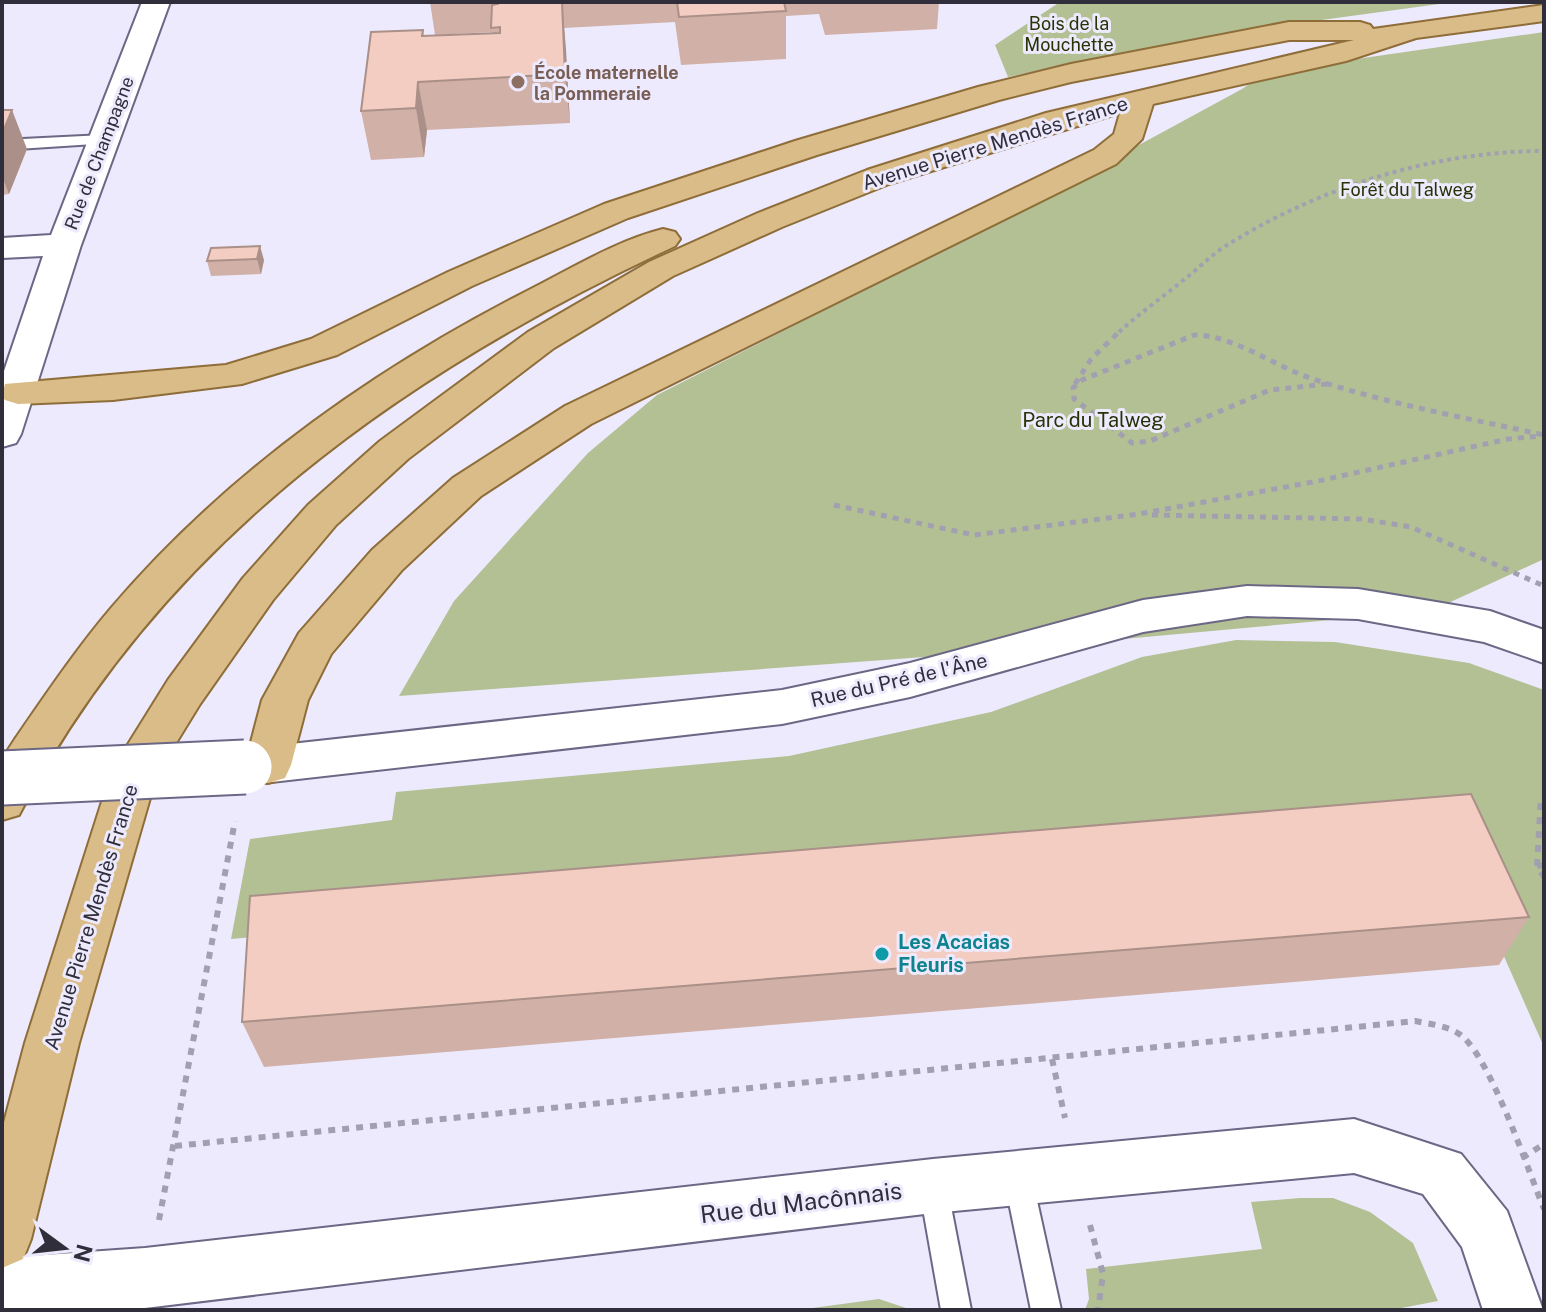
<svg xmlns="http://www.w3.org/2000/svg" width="1546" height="1312" font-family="'Public Sans',sans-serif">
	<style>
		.green { fill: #b2c094 }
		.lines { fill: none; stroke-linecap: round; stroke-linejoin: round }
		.lane-casing { stroke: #6c6785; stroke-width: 4 }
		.street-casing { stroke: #6c6785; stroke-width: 4 }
		.primary-casing { stroke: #8e6d39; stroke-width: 4 }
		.path-far2 { stroke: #a2a0b0; stroke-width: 4; stroke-dasharray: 4 4; stroke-linecap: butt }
		.path-far1 { stroke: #a2a0b0; stroke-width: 5; stroke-dasharray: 6 6; stroke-linecap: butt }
		.path { stroke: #a2a0b0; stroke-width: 6; stroke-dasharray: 7 7; stroke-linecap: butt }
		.lane { fill: #fff; fill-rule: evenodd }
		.street { fill: #fff; fill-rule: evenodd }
		.primary { fill: #d9bc88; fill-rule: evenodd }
		.street-bridge-casing { stroke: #6c6785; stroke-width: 57; stroke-linecap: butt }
		.street-bridge { stroke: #fff; stroke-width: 53 }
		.wall { fill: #d1b0a7 }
		.shaded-wall { fill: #aa9088 }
		.building { fill: #f3cdc2; stroke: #aa9088; stroke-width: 2 }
		.education-dot { fill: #8d6e63; stroke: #edeafe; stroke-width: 3 }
		.culture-dot { fill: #0f9aa8; stroke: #edeafe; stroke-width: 3 }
		.labels { text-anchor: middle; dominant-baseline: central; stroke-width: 6; stroke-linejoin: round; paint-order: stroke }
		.far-park-label { font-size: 18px; fill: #273205; stroke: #edeafe }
		.far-education-label { font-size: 18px; font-weight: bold; fill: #785e54; stroke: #edeafe; text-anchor: start }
		.far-street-label { font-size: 18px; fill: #302e3a; stroke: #edeafe }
		.street-label { font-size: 20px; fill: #302e3a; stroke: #edeafe }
		.park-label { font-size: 20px; fill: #273205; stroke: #edeafe }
		.culture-label { font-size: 20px; font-weight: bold; fill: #0d838f; stroke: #edeafe; text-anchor: start }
		.near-street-label { font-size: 24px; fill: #302e3a; stroke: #edeafe }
	</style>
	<rect width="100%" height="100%" fill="#edeafe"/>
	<g class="green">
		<polygon points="1060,2 1454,2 1219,34 1008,77 995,45"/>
		<polygon points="1544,32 1544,559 1431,611 924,657 399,696 454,601 588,453 657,395 973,235 1242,89 1267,72"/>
		<polygon points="1236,640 1335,642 1469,663 1544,690 1544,1047 1449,832 231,939 250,839 392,820 396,792 789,756 991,712 1142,657"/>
		<polygon points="1300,1198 1333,1198 1370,1212 1413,1243 1438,1301 1391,1310 1085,1310 1089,1299 1086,1269 1262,1249 1251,1202"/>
		<polygon points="879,1299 912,1310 798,1310"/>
	</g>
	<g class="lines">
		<defs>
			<g id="lane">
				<polygon points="104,135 110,137 110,143 2,150 2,140"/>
				<polygon points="1018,1164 1028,1168 1032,1178 1061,1310 1031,1310 1004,1178 1008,1168"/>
				<polygon points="933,1172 943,1176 947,1186 971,1310 941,1310 919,1186 923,1176"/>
			</g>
			<g id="street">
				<polygon points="142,2 170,2 81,245 21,434 16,443 2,447 2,377 43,256 2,258 2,238 51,235"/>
				<polygon points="1247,586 1358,589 1490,611 1544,630 1544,663 1484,642 1358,619 1247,616 1143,632 910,697 782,724 245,785 228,780 222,767 228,754 245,749 782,690 910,663 1143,600"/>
				<polygon points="1354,1119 1461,1154 1507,1211 1543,1310 1483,1310 1462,1247 1423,1194 1354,1173 933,1213 145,1308 2,1310 2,1258 145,1248 933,1159"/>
			</g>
			<g id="primary">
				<polygon points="1544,5 1544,21 1416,38 1346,61 1153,104 1142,139 1116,164 591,424 481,496 402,570 331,654 308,700 291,765 285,778 268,783 251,778 245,765 262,700 299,633 372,550 453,478 565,406 1094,150 1114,134 1120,113 889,184 782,227 673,276 554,348 408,459 336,525 273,600 200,704 157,774 79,1043 31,1239 23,1259 2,1268 2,1130 25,1043 112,770 168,680 243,578 308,505 380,441 528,332 649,262 758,213 867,170 1046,113 1354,40 1289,40 1071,82 999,100 817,155 628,218 472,286 337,355 242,384 113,400 18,404 5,400 2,396 5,384 226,365 311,339 448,272 604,204 795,141 978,87 1071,64 1289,22 1360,22 1370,25 1373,29"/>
				<path d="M663 229 675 232 680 239 675 246C404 372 160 543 19 815L2 820V759L15 739C46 694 77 648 112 607 225 475 371 371 525 292 569 270 615 241 663 229Z"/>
			</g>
		</defs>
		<use href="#lane" class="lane-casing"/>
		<use href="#street" class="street-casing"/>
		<use href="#primary" class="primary-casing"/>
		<path class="path-far2" d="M1119 332C1140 313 1164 296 1186 278 1199 268 1210 256 1224 247 1317 188 1434 151 1544 151"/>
		<g class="path-far1">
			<polyline points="1075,384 1091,359 1121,330"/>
			<path d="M1327 384 1270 390 1150 441 1132 443 1074 399 1073 388 1082 380 1194 335C1234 335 1273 366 1313 379 1388 404 1467 418 1544 435"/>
			<polyline points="834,505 974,535 1139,514 1318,481 1508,439 1541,436"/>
			<polyline points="1152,515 1362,519 1411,527 1544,586"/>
		</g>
		<g class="path">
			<polyline points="1544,865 1537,866 1544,877"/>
			<polyline points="1537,866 1541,796"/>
			<polyline points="1052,1059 1065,1118"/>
			<path d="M175 1146 1415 1021C1430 1024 1450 1026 1462 1036 1491 1060 1528 1170 1544 1209"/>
			<polyline points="1522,1158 1544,1144"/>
			<polyline points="159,1220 235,821"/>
			<polyline points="1090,1225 1103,1274 1098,1310"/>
		</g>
		<use href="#lane" class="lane"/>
		<use href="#street" class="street"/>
		<use href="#primary" class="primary"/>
		<defs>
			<polyline id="street-bridge" points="2,778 245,767"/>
		</defs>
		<use href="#street-bridge" class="street-bridge-casing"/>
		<use href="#street-bridge" class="street-bridge"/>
	</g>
	<g class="wall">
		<polygon points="430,2 939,2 937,29 825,35 819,14 786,16 786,59 681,65 675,22 564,28 570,123 427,130 424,157 371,160 361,111 423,30 424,36 492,33 492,32 435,35"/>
		<polygon points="2,110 27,149 9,194 2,195"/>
		<polygon points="211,248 264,260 261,274 211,276 207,261"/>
		<polygon points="1529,917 1499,965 264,1067 242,1022"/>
	</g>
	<g class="shaded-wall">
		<polygon points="562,2 566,49 570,123 565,74"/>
		<polygon points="418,82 427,130 424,157 416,108"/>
		<polygon points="12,110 27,149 9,194 2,176 2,134"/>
		<polygon points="260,246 264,260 261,274 257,259"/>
	</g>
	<g class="building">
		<polygon points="498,2 518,2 518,3 562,2 565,74 418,82 416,108 361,111 371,32 423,30 422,36 500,33 500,27 491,28 492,5 498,4"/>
		<polygon points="677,2 784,2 786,11 679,17"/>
		<polygon points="2,110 12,110 2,134"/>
		<polygon points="260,246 257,259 207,261 211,248"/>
		<polygon points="1471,794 1529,917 242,1022 250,896"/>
	</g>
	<circle class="education-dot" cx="518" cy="82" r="8"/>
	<circle class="culture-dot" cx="882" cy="954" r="8"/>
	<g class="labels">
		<g class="far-park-label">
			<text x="1069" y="23">Bois de la<tspan x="1069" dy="21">Mouchette</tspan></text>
			<text x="1407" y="189">Forêt du Talweg</text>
		</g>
		<g class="far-education-label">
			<text x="534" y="72">École maternelle<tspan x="534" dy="21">la Pommeraie</tspan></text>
		</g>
		<g class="far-street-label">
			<text transform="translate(99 153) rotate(-69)">Rue de Champagne</text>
		</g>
		<g class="street-label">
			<text transform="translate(995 143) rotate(-17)">Avenue Pierre Mendès France</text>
			<text transform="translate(899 680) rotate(-13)">Rue du Pré de l'Âne</text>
			<text transform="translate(91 917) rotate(-73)">Avenue Pierre Mendès France</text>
		</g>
		<g class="park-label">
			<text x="1093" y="420">Parc du Talweg</text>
		</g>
		<g class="culture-label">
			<text x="898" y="942">Les Acacias<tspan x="898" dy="23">Fleuris</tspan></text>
		</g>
		<g class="near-street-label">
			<text transform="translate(801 1202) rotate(-7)">Rue du Macônnais</text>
		</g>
	</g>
	<rect width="1546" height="1312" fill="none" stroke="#302e3a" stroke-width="8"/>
	<g transform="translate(64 1248) rotate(105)" stroke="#edeafe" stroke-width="6" paint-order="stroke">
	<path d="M0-6L14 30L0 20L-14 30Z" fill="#302e3a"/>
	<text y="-12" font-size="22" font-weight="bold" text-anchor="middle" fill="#302e3a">N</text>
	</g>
</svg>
